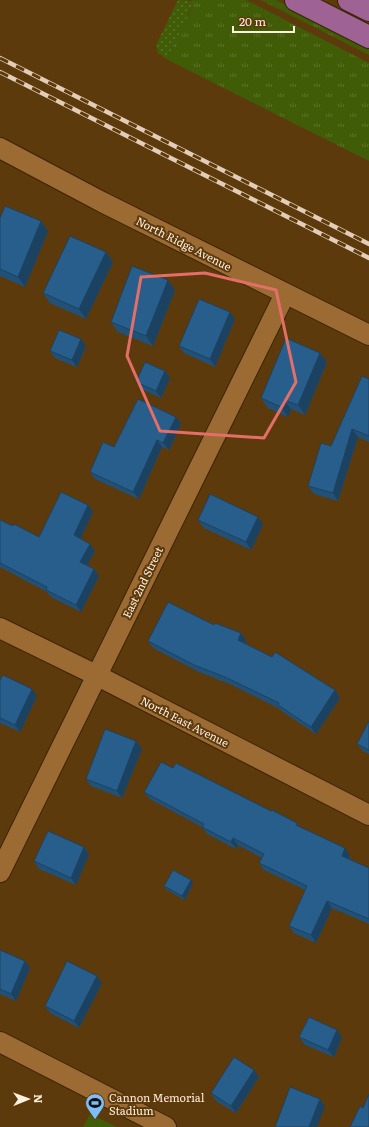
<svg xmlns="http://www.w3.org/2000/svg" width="369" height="1127" font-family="Literata,serif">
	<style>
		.grass { fill: url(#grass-tufts) }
		.park { fill: #405c07 }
		.garden { fill: url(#garden-dots) }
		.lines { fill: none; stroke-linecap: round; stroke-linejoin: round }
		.minor-casing { stroke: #3b2304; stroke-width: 22 }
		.major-casing { stroke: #3b2304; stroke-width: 24 }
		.minor { stroke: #9c6b34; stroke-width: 20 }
		.major { stroke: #9e6394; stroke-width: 22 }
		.rail-casing { stroke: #e2ceb8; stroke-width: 4.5 }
		.rail { stroke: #5d3a0c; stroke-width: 3; stroke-dasharray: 9; stroke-linecap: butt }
		.wall { fill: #225178 }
		.shaded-wall { fill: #1c4262 }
		.building { fill: #285e8c; stroke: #1c4262 }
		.marked { fill: none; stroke: #e46e68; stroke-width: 3; stroke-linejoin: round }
		.labels { text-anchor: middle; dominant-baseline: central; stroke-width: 4; stroke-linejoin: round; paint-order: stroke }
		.street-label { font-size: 11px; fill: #ffefde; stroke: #5d3a0c }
		.poi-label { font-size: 11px; fill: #ffefde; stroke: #5d3a0c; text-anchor: start }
	</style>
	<defs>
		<pattern id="grass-tufts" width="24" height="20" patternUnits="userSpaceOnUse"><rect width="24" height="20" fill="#405c07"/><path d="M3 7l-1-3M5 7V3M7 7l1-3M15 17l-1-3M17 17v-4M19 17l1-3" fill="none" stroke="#5d742b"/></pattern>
		<pattern id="garden-dots" width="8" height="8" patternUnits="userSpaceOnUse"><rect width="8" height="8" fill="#405c07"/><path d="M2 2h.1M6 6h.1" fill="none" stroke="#5d742b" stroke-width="1.8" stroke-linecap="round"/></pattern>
	</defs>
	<rect width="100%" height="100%" fill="#5d3a0c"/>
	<g class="grass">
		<polygon points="193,0 246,0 369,63 369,161 168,60 185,20 189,14 194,1"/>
		<polygon points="261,0 276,0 369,47 369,55"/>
	</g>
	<polygon class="park" points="90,1114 117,1127 83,1127"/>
	<polygon class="garden" points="178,0 194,1 168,60 158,53 156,45"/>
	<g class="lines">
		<defs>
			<g id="minor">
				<polyline points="0,148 102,202 369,335"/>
				<polyline points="0,628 96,675 369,815"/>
				<polyline points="0,872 285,294"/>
				<polyline points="0,1042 166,1127"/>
			</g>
			<g id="major">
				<polyline points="296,0 369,37"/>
				<polyline points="349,0 369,10"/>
			</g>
		</defs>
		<use href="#minor" class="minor-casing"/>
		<use href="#major" class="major-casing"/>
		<use href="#minor" class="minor"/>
		<use href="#major" class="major"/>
		<defs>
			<g id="rail">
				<polyline points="0,58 369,244"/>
				<polyline points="0,72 369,258"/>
			</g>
		</defs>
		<use href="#rail" class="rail-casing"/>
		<use href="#rail" class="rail"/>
	</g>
	<g class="wall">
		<polygon points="0,218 41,221 48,231 25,287 0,276"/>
		<polygon points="106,252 113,262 86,319 50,303 43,293"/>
		<polygon points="175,290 153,346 118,332 111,322"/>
		<polygon points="235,319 215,367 184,353 179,346"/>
		<polygon points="86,346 77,367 55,358 50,351"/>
		<polygon points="320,353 327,362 305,415 291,409 288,417 268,408 261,398"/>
		<polygon points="165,371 170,378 161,398 141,389 136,382"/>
		<polygon points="369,379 369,442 358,437 338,501 314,494 308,486"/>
		<polygon points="176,417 181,424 169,450 162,447 139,499 95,479 90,472 114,447"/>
		<polygon points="88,505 93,512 80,539 95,551 87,565 94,569 99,576 81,612 51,597 47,592 0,567 0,520 13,526 39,537"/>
		<polygon points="198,520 263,524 251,550 204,528"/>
		<polygon points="214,625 246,640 245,643 335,690 340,698 316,734 283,712 280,709 230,684 199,672 153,648 148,641"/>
		<polygon points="0,680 37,696 20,732 0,723"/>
		<polygon points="369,721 369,754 363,751 357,744"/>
		<polygon points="136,741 142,749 122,798 91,786 86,779"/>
		<polygon points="173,768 297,823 299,827 350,855 349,859 369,868 369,924 332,908 316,943 294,933 289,926 305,890 264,870 259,863 262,858 238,845 236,849 207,834 202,827 150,799 144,792"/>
		<polygon points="84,847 89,854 76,885 39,869 34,861"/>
		<polygon points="193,883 185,900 167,890 164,886"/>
		<polygon points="0,950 25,961 30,968 16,1001 0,994"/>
		<polygon points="102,983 79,1028 50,1013 45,1006"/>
		<polygon points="337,1030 342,1037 334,1057 305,1045 299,1037"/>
		<polygon points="254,1070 259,1077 236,1113 216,1101 211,1093"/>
	</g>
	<g class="shaded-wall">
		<polygon points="41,221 48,231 25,287 18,277"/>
		<polygon points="106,252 113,262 86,319 79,309"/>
		<polygon points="168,280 175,290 153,346 146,336"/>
		<polygon points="230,312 235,319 215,367 210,359"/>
		<polygon points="81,339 86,346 77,367 72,360"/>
		<polygon points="320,353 327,362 305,415 298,405"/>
		<polygon points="165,371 170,378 161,398 156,391"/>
		<polygon points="284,400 291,409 288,417 281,407"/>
		<polygon points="176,417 181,424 169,450 163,443"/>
		<polygon points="352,429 358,437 338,501 333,493"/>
		<polygon points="157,440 162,447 139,499 133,492"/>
		<polygon points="88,505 93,512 79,542 74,535"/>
		<polygon points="258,517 263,524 251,550 246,542"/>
		<polygon points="90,544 95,551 85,569 80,562"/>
		<polygon points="94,569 99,576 81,612 76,605"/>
		<polygon points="241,633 246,640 243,647 238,640"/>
		<polygon points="32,689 37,696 20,732 15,725"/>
		<polygon points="335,690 340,698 316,734 311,727"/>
		<polygon points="136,741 142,749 122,798 117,791"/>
		<polygon points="233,838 238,845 236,849 231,842"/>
		<polygon points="84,847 89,854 76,885 71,878"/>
		<polygon points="345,848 350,855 347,863 342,856"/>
		<polygon points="191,880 193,883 185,900 182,896"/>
		<polygon points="327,901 332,908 316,943 311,935"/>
		<polygon points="25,961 30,968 16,1001 11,994"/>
		<polygon points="97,976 102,983 79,1028 74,1021"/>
		<polygon points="337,1030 342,1037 334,1057 328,1050"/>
		<polygon points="254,1070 259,1077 236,1113 231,1106"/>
		<polygon points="320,1099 325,1106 317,1127 309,1127"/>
	</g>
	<g class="building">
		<polygon points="5,206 41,221 18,277 0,269 0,218"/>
		<polygon points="70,236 106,252 79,309 43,293"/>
		<polygon points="132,266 168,280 146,336 111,322"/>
		<polygon points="199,299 230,312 210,359 179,346"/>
		<polygon points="59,330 81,339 72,360 50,351"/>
		<polygon points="286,338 320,353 298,405 284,400 281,407 261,398"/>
		<polygon points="145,362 165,371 156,391 136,382"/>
		<polygon points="362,376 369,379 369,436 352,429 333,493 308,486 321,443 331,446"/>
		<polygon points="138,399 176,417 163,443 157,440 133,492 90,472 103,442 114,447"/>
		<polygon points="61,492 88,505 74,535 90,544 80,562 94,569 76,605 46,590 47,587 0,563 0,520 13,526 14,524 39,537"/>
		<polygon points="210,494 258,517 246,542 198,520"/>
		<polygon points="168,602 214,625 215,623 241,633 238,640 272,657 275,652 335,690 311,727 278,705 279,703 225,677 194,665 148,641"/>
		<polygon points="3,675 32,689 15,725 0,718 0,680"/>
		<polygon points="369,721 369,750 357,744"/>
		<polygon points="105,729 136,741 117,791 86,779"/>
		<polygon points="161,762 173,768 176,763 271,811 272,810 297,823 296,825 345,848 342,856 369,868 369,919 327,901 311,935 289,926 307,886 259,863 264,854 233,838 231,842 202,827 204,824 144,792"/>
		<polygon points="48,831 84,847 71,878 34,861"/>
		<polygon points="173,870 191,880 182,896 164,886"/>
		<polygon points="0,950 25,961 11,994 0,989"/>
		<polygon points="67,961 97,976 74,1021 45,1006"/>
		<polygon points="309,1017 337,1030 328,1050 299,1037"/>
		<polygon points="234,1057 254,1070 231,1106 211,1093"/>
		<polygon points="290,1087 320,1099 309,1127 275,1127"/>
		<polygon points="369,1094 369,1127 350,1127 360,1106 363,1108"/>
	</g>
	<path class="marked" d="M205 273 276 290 296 382 264 438 160 431 127 356 141 277Z"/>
	<defs>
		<symbol id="stadium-pin" viewBox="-11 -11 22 30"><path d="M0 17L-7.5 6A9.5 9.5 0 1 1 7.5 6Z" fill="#7dbef9" stroke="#5d3a0c"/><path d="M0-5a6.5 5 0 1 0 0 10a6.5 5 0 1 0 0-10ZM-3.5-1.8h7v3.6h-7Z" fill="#111"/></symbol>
	</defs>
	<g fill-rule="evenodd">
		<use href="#stadium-pin" x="84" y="1092" width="22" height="30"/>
	</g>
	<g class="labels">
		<g class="street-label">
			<text transform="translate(184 243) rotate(27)">North Ridge Avenue</text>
			<text transform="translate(142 582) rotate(-64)">East 2nd Street</text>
			<text transform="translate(185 721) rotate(27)">North East Avenue</text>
		</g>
		<g class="poi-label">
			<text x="109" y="1097">Cannon Memorial<tspan x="109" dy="13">Stadium</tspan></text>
		</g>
	</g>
	<g transform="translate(28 1099) rotate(89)" stroke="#5d3a0c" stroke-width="3" paint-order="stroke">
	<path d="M0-3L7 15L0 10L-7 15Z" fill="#ffefde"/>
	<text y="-6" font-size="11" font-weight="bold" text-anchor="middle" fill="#ffefde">N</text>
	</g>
	<path d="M233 26v6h61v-6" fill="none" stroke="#ffefde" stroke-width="2"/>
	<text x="239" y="26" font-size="12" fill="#ffefde" stroke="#5d3a0c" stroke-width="3" paint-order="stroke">20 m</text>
</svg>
